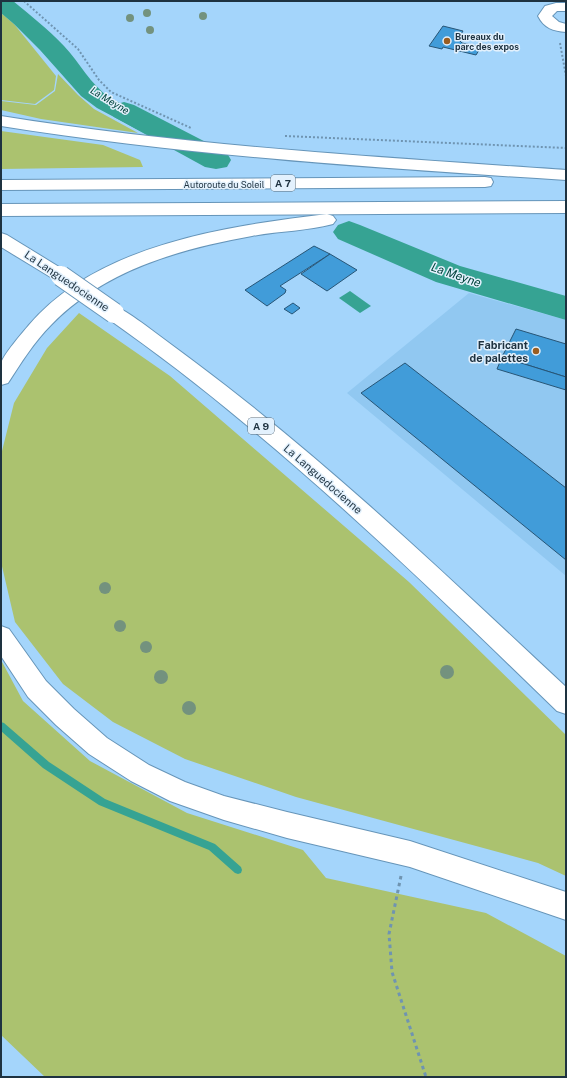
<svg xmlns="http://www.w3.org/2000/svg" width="567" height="1078" font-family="'Public Sans',sans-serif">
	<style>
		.built { fill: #91c8f1 }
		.green { fill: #abc26f }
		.water { fill: #36a393 }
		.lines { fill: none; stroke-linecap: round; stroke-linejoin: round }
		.stream { fill: #36a393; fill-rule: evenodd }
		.river { fill: #36a393; fill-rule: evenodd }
		.building { fill: #419cd9; stroke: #275576 }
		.minor-casing { stroke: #6695b9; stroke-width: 2 }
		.highway-casing { stroke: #6695b9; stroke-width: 2 }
		.path-far1 { stroke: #6f94b1; stroke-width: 2; stroke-dasharray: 2 2; stroke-linecap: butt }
		.path { stroke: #6f94b1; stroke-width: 3; stroke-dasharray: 3.5 3.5; stroke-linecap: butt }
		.minor { fill: #fff; fill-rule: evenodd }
		.highway { fill: #fff; fill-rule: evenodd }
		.highway-bridge-far1-casing { stroke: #6695b9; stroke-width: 18; stroke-linecap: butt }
		.highway-bridge-casing { stroke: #6695b9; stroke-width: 22; stroke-linecap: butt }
		.highway-bridge-far1 { stroke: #fff; stroke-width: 16 }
		.highway-bridge { stroke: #fff; stroke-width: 20 }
		.tree { fill: #73927e }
		.poi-dot { fill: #9a5d20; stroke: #e3f1fd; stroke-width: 1.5 }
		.labels { text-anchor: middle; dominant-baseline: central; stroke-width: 3; stroke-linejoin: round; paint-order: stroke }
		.far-poi-label { font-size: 9px; font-weight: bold; fill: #1e3240; stroke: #e3f1fd; text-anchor: start }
		.far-street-label { font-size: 9px; fill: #1e3240; stroke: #e3f1fd }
		.far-water-label { font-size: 10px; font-style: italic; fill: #00433b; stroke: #e3f1fd }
		.shield { fill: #e3f1fd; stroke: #596b79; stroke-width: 1 }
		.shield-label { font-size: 10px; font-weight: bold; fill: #1e3240 }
		.street-label { font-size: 11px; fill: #1e3240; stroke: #e3f1fd }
		.poi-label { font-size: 11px; font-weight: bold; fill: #1e3240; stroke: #e3f1fd; text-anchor: end }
		.water-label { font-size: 12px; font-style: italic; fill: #00433b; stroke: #e3f1fd }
	</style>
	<rect width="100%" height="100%" fill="#a4d5fb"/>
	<polygon class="built" points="469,293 566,320 566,576 347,393"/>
	<g class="green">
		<polygon points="1,13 14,24 56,76 54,90 35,104 1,100"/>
		<polygon points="58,74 78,95 94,109 138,133 41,119 1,110 1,101 36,105 55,91"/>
		<polygon points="1,131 103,145 140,160 143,167 1,169"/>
		<polygon points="79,313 170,376 409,582 566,735 566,876 538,863 296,797 185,759 113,722 63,684 15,622 1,562 1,455 14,403 47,348"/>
		<polygon points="1,660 23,701 90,761 187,813 303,850 326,878 486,913 566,956 566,1077 45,1077 1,1035"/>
	</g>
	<g class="water">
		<path d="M1 1H13C30 15 48 29 64 46 80 63 90 84 110 98L189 138 146 134 97 108 81 96 40 50 14 24 1 13Z"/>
		<polygon points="350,291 371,306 360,313 339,298"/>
	</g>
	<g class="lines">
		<polygon class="stream" points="1,722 4,723 49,762 105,799 215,844 241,867 242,870 241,873 238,874 235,873 209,850 99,805 43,768 1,731"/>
		<g class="river">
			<polygon points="124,102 134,105 227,153 231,160 227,167 216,169 205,167 114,117 110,111 114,105"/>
			<polygon points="349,221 360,225 460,266 566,296 566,320 436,282 338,239 333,232 338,225"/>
		</g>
	</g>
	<g class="building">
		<polygon points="443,26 463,31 458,39 462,43 481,47 476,55 443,47 442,49 429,46"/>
		<polygon points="314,246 330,254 280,286 286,290 285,293 267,306 245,290"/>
		<polygon points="330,254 357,270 327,291 301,274"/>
		<polygon points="293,303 300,308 292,314 284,309"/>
		<polygon points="516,329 566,344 566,377 502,357"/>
		<polygon points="502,357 566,377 566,390 497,369"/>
		<polygon points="405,363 566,488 566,560 361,393"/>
	</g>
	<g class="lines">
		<defs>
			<path id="minor" d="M556 3H566V11H557L552 16 559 22 566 24V32C553 31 544 28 538 16L545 6Z"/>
			<g id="highway">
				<path d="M1 116C188 146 377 157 566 170V180C377 168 189 156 1 126Z"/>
				<polygon points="485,177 491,178 493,182 491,186 485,187 1,190 1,180"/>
				<polygon points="566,201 566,213 1,216 1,204"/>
				<path d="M327 214 333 216 336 220 333 224C307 231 279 231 252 236 180 249 104 270 51 325 34 342 21 363 8 383L1 385C1 378 0 371 1 364 2 356 23 332 29 325 98 244 228 226 327 214Z"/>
				<polygon points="1,233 7,235 64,270 67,274 64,278 58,280 52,278 1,247"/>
				<path d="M114 306C125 310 135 318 145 325 162 338 179 350 196 363 327 461 446 575 566 687V714L557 711C455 612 353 513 244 423 200 386 154 351 107 318L105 313 107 308Z"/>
				<polygon points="1,626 9,629 46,681 74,709 107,738 149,765 185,782 224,796 287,812 410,841 566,892 566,920 410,867 287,838 224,820 170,801 131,781 89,754 56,725 28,697 1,656"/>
			</g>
		</defs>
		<use href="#minor" class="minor-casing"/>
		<use href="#highway" class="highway-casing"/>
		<g class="path-far1">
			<polyline points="24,1 78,49 99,80 111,92 191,128"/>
			<polyline points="560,43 566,76"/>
			<polyline points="285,136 566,148"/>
		</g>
		<polyline class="path" points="401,876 389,934 392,972 426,1077"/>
		<use href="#minor" class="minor"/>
		<use href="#highway" class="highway"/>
		<defs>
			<polyline id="highway-bridge-far1" points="58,274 63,277"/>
			<polyline id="highway-bridge" points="61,276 114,313"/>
		</defs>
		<use href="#highway-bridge-far1" class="highway-bridge-far1-casing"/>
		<use href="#highway-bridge" class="highway-bridge-casing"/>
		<use href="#highway-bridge-far1" class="highway-bridge-far1"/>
		<use href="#highway-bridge" class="highway-bridge"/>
	</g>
	<g class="tree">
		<circle cx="147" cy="13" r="4"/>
		<circle cx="203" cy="16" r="4"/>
		<circle cx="130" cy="18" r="4"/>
		<circle cx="150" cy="30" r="4"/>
		<circle cx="105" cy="588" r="6"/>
		<circle cx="120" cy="626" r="6"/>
		<circle cx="146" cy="647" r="6"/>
		<circle cx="447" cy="672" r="7"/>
		<circle cx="161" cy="677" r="7"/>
		<circle cx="189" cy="708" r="7"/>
	</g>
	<g class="poi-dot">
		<circle cx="447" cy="41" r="4"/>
		<circle cx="536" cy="351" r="4"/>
	</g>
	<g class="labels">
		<g class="far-poi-label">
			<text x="455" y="36">Bureaux du<tspan x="455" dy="10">parc des expos</tspan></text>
		</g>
		<g class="far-street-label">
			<text x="224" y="184">Autoroute du Soleil</text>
		</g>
		<g class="far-water-label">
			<text transform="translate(110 100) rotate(31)">La Meyne</text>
		</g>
		<g class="shield">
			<rect x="271" y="175" width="24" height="16" rx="3"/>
			<rect x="248" y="418" width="26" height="16" rx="3"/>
		</g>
		<g class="shield-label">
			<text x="283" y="183">A 7</text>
			<text x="261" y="426">A 9</text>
		</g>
		<g class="street-label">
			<text transform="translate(67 281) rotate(34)">La Languedocienne</text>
			<text transform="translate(323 479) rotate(41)">La Languedocienne</text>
		</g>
		<g class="poi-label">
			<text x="528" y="345">Fabricant<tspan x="528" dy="13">de palettes</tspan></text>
		</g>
		<g class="water-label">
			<text transform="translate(456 275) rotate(19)">La Meyne</text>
		</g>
	</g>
	<rect width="567" height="1078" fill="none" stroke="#1e3240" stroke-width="4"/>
</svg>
